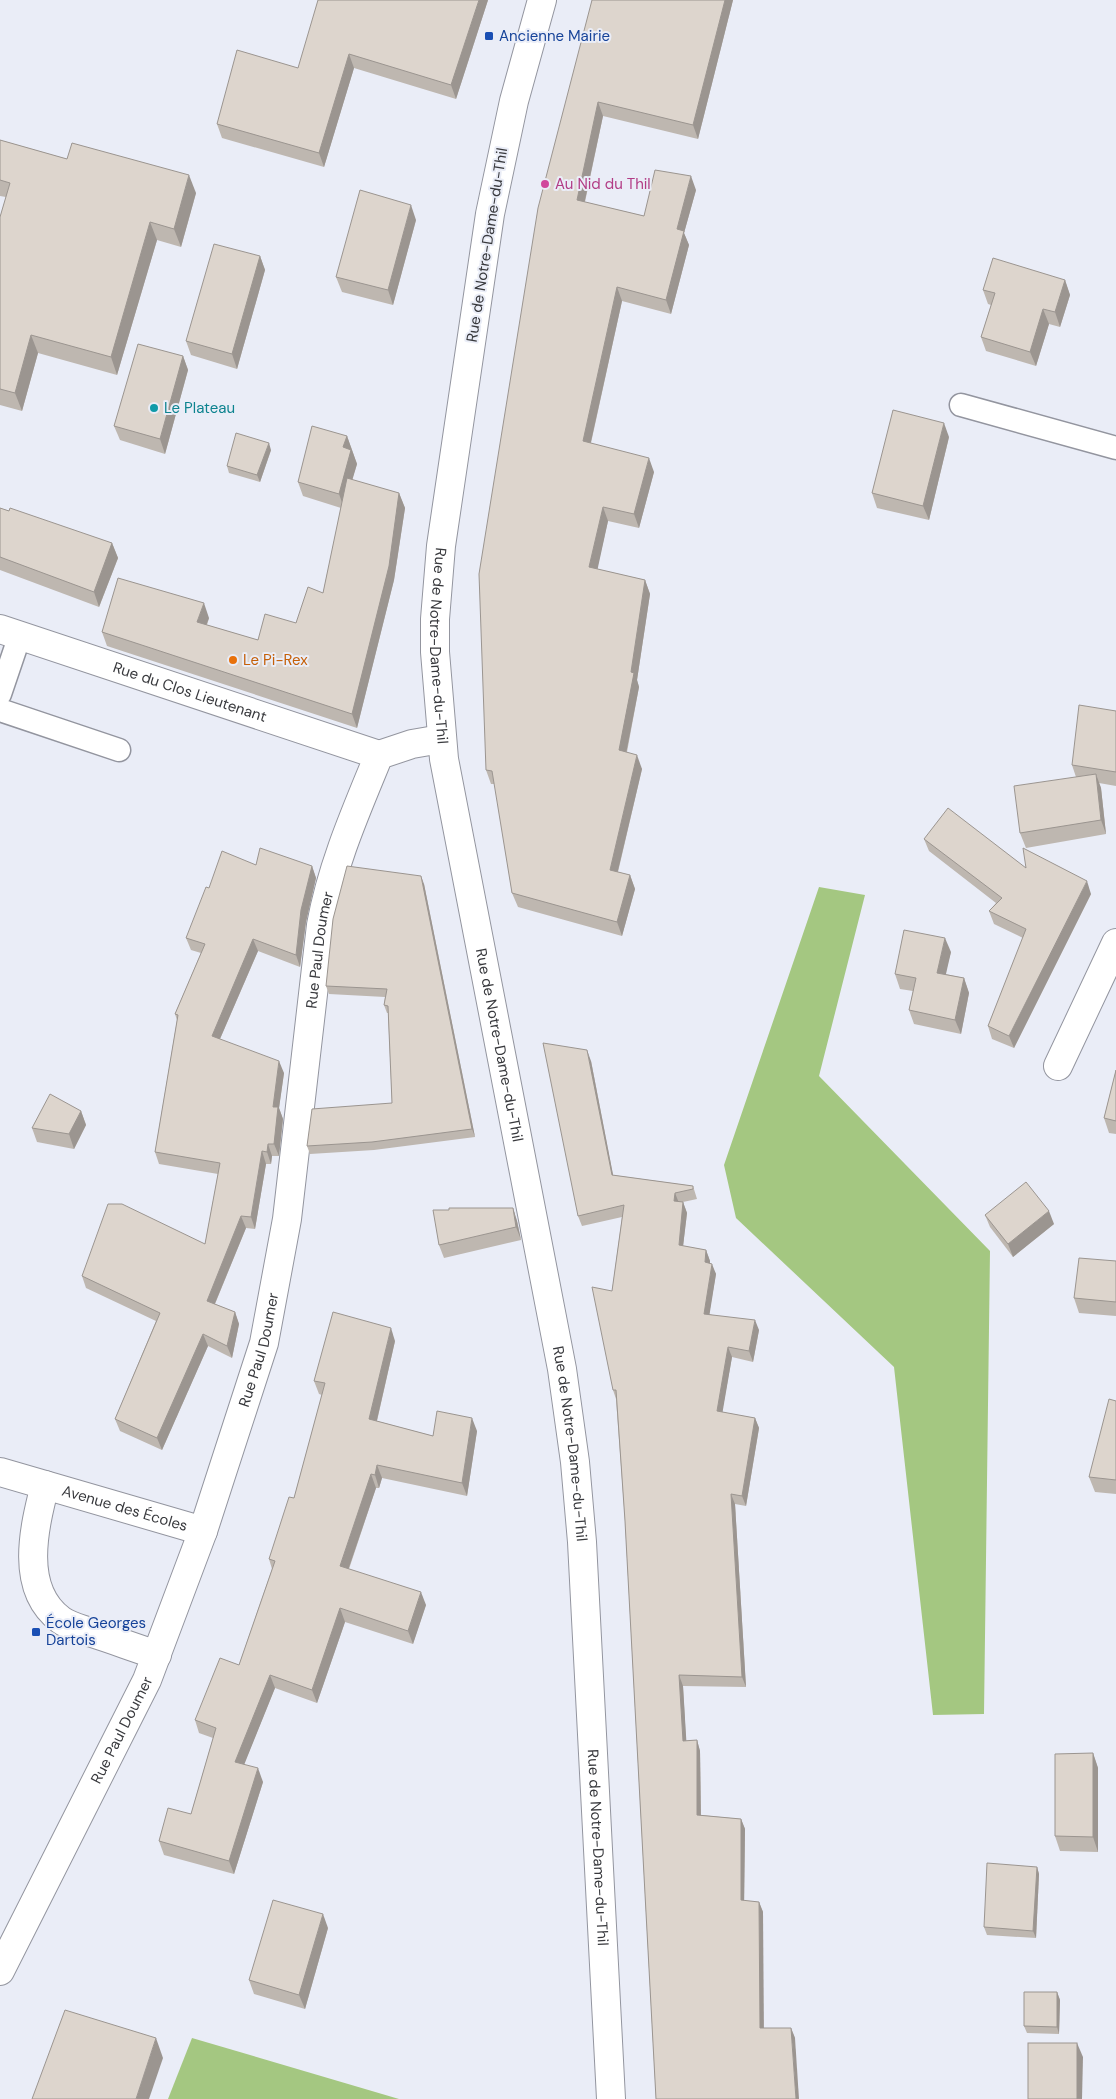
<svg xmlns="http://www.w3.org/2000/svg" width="1116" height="2099" font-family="'DM Sans',sans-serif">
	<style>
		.forest { fill: #a4c781 }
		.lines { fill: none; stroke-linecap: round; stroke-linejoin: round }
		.lane-casing { stroke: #93959f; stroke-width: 25 }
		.street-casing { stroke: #93959f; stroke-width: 30 }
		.secondary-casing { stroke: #93959f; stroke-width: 30 }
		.lane { stroke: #fff; stroke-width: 22 }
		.street { stroke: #fff; stroke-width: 28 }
		.secondary { stroke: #fff; stroke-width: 28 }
		.wall { fill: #beb7b0 }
		.shaded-wall { fill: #9b9590 }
		.building { fill: #ddd5cd; stroke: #9b9590 }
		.transit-dot { fill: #1a4fb4; stroke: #eaedf7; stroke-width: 2 }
		.hotel-dot { fill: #d1479c; stroke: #eaedf7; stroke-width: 2 }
		.culture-dot { fill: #0f9aa8; stroke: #eaedf7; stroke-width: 2 }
		.food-dot { fill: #e8710a; stroke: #eaedf7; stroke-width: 2 }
		.labels { text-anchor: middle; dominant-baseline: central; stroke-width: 4; stroke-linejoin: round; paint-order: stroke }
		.transit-label { font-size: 15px; fill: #164399; stroke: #eaedf7; text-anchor: start }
		.hotel-label { font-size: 15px; fill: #b23c85; stroke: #eaedf7; text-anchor: start }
		.street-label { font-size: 15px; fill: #38393d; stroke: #eaedf7 }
		.culture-label { font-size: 15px; fill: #0d838f; stroke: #eaedf7; text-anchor: start }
		.food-label { font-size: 15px; fill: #c56008; stroke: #eaedf7; text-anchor: start }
	</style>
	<rect width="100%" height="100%" fill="#eaedf7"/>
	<g class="forest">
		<polygon points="819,887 865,895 819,1076 990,1251 984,1714 933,1715 894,1367 736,1218 724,1165"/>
		<polygon points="192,2038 399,2099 168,2099"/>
	</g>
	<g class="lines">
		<defs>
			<g id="lane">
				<polyline points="961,405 1116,448"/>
				<polyline points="0,694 20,635"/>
				<polyline points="0,710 119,750"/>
			</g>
			<g id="street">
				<path id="s1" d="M0 629 379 755"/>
				<polyline points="1058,1066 1116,943"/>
				<path id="s2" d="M0 1472 203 1531"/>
				<path d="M45 1485C34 1528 19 1589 61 1620 69 1626 82 1629 92 1633 114 1640 135 1648 157 1655"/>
				<path id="s3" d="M0 1971 147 1680 203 1531 264 1343 287 1219 321 925C332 865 356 811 379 755L412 744 441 739"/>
			</g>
			<g id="secondary">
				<path id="s4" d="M542 0 514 101 490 214 441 546 435 619V652L444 759 562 1369 575 1462 582 1542 611 2099"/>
			</g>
		</defs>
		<use href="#lane" class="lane-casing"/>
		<use href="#street" class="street-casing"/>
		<use href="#secondary" class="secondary-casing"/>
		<use href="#lane" class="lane"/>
		<use href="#street" class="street"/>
		<use href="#secondary" class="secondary"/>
	</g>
	<g class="wall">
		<polygon points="488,0 456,99 354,68 324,167 222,138 217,124 298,68"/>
		<polygon points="592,0 733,0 698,139 603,116 585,202 644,216 696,190 684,233 689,245 671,314 622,301 591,443 654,472 639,528 608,521 597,569 645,580 650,594 637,680 639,687 627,752 642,769 618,872 630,875 635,889 622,936 518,907 512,893 495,784 491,784 486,770"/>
		<polygon points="0,140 67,159 196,193 181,247 157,240 117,375 38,353 22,411 0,405 0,217 6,197 0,196"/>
		<polygon points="416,220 393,305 342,292 336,277"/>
		<polygon points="260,256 265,270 237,369 191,355 186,341"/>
		<polygon points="1065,280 1070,295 1060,327 1049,324 1036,366 986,351 981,337 991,305 988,304 983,290"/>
		<polygon points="183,356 188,370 165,454 120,440 114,426"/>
		<polygon points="347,436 357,464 352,480 399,493 405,508 394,580 357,728 107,646 102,632 209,618 207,625 258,640 296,623 323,593 341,508 303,496 298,482"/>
		<polygon points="949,437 929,520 877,508 872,493"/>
		<polygon points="271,450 260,482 229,473 227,466"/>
		<polygon points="0,508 112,543 118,558 99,607 0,570"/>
		<polygon points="1116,711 1116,786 1099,783 1101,788 1106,834 1026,848 1020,833 1076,777 1072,765"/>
		<polygon points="924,839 1026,868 1091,894 1014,1048 992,1039 988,1026 1023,938 994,924 989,911 996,903 929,851"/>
		<polygon points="256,865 312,866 316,878 306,922 300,967 258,951 220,1039 284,1073 279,1108 283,1119 279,1156 272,1156 271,1164 266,1164 255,1229 246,1228 215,1304 235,1312 239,1324 232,1358 208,1346 162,1450 120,1431 115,1419 156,1321 86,1288 82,1276 205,1244 218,1174 159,1164 155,1152 177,1020 175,1014 201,953 191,950 186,938 209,888"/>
		<polygon points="424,884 475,1137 374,1150 310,1154 307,1146 392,1103 388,1013 387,1013 384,1005 385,997 329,994 326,986"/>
		<polygon points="951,952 945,974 964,978 969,993 961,1034 914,1024 909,1010 913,991 900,989 895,974"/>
		<polygon points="591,1061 613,1175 693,1186 697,1199 683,1202 687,1213 683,1246 706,1250 710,1261 710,1263 716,1274 709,1314 759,1330 753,1362 732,1357 722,1412 755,1418 759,1428 746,1506 735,1504 746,1687 683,1686 686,1741 697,1740 700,1751 701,1815 741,1819 745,1829 744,1901 759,1902 763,1912 763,2028 791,2028 795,2038 656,2099 625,1521 616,1399 613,1390 612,1291 622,1217 582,1226 578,1216"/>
		<polygon points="1116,1070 1116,1134 1109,1133 1104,1118"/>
		<polygon points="81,1111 86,1125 74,1149 37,1142 32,1128"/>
		<polygon points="513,1208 517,1221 521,1240 444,1258 439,1245"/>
		<polygon points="985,1215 1054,1224 1013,1257 990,1227"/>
		<polygon points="1116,1261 1116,1316 1079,1313 1074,1298"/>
		<polygon points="395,1341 377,1421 433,1436 477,1431 467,1496 382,1478 379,1488 376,1488 349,1569 426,1605 413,1644 345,1622 317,1703 275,1688 244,1764 263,1782 234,1874 164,1855 159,1841 191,1814 213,1738 199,1733 195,1720 239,1665 272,1569 269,1559 294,1498 322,1395 319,1394 314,1381"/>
		<polygon points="1116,1401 1116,1494 1095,1492 1089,1477"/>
		<polygon points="1093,1753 1098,1768 1098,1852 1060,1851 1055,1836"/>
		<polygon points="1037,1867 1039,1874 1036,1938 987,1935 984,1927"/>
		<polygon points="328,1928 305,2009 254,1994 249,1980"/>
		<polygon points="1057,1992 1060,2000 1059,2034 1027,2033 1024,2026"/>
	</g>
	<g class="shaded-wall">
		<polygon points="479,0 488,0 456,99 451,85"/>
		<polygon points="725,0 733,0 698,139 693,125"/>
		<polygon points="349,54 354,68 324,167 319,153"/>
		<polygon points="598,102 603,116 582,214 577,200"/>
		<polygon points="189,175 196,193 181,247 174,229"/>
		<polygon points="691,176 696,190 684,233 689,245 671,314 666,300 677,229"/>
		<polygon points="411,205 416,220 393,305 388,290"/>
		<polygon points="150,222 157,240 117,375 111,357"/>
		<polygon points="260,256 265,270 237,369 232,354"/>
		<polygon points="1065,280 1070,295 1060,327 1055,312"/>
		<polygon points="617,287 622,301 588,455 583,441"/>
		<polygon points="1043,309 1049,324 1036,366 1030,352"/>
		<polygon points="31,335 38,353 22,411 15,393"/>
		<polygon points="183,356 188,370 165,454 160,439"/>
		<polygon points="944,423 949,437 929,520 923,506"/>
		<polygon points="347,436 357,464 344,508 339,494 343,447"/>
		<polygon points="269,443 271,450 260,482 257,475"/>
		<polygon points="649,458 654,472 639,528 634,514"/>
		<polygon points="399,493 405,508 394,580 357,728 352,714"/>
		<polygon points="603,507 608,521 595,581 589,567"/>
		<polygon points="112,543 118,558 99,607 94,592"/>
		<polygon points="645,580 650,594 637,680 639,687 624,764 619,750"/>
		<polygon points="204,603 209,618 202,636 197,622"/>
		<polygon points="637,755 642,769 615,883 610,870"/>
		<polygon points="1096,774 1101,788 1106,834 1101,820"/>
		<polygon points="312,866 316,878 306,922 300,967 296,955 301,910"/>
		<polygon points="630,875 635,889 622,936 617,922"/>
		<polygon points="421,876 424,884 475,1137 472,1129"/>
		<polygon points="1087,881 1091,894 1014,1048 1009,1036"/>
		<polygon points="945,938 951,952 943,987 937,973"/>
		<polygon points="253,939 258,951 216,1048 212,1036"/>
		<polygon points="964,978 969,993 961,1034 955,1020"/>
		<polygon points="587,1050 591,1061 615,1185 612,1175"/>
		<polygon points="279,1061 284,1073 279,1108 283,1119 279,1156 274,1144 273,1107"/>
		<polygon points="81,1111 86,1125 74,1149 69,1134"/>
		<polygon points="268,1144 272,1156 271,1164 267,1152"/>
		<polygon points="262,1151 266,1164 255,1229 251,1217"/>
		<polygon points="675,1193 679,1203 674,1201"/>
		<polygon points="683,1202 687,1213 682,1255 679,1245"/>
		<polygon points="513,1208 517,1221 521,1240 516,1227"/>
		<polygon points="1049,1211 1054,1224 1013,1257 1008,1244"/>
		<polygon points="241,1216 246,1228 211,1313 207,1301"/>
		<polygon points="706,1250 710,1261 709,1272 705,1262"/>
		<polygon points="712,1264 716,1274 708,1324 704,1314"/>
		<polygon points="235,1312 239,1324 232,1358 227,1346"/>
		<polygon points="755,1320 759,1330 753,1362 749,1351"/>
		<polygon points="391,1328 395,1341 374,1433 369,1419"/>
		<polygon points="203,1334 208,1346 162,1450 157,1438"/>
		<polygon points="728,1347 732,1357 721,1421 717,1411"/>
		<polygon points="472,1418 477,1431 467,1496 462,1483"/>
		<polygon points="755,1418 759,1428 746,1506 742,1496"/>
		<polygon points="377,1465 382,1478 379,1488 375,1475"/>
		<polygon points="371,1474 376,1488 345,1579 340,1566"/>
		<polygon points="731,1494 735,1504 746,1687 742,1677"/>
		<polygon points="421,1592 426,1605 413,1644 408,1631"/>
		<polygon points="340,1608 345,1622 317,1703 312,1690"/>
		<polygon points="270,1675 275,1688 240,1775 235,1762"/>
		<polygon points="679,1675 683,1686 687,1751 683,1741"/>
		<polygon points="697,1740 700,1751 701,1825 697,1815"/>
		<polygon points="1093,1753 1098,1768 1098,1852 1093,1837"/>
		<polygon points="258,1768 263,1782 234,1874 229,1861"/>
		<polygon points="741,1819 745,1829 744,1911 741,1900"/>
		<polygon points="1037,1867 1039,1874 1036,1938 1033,1931"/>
		<polygon points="759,1902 763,1912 764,2038 760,2028"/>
		<polygon points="323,1914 328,1928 305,2009 299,1995"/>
		<polygon points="1057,1992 1060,2000 1059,2034 1057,2027"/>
		<polygon points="791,2028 795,2038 799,2099 796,2099"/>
		<polygon points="156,2038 163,2058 149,2099 136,2099"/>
		<polygon points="1077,2043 1083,2057 1082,2099 1077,2099"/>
	</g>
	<g class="building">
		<polygon points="318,0 479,0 451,85 349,54 319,153 217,124 237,50 298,68"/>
		<polygon points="592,0 725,0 693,125 598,102 577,200 644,216 655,170 691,176 677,229 684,231 666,300 617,287 583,441 649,458 634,514 603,507 589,567 645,580 631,672 634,673 619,750 637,755 610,870 630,875 617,922 512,893 492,771 486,770 479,574 538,208"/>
		<polygon points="0,140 67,159 72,143 189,175 174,229 150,222 111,357 31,335 15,393 0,389 0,217 10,183 0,180"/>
		<polygon points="360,190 411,205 388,290 336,277"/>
		<polygon points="214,244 260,256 232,354 186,341"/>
		<polygon points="993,258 1065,280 1055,312 1043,309 1030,352 981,337 995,293 983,290"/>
		<polygon points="138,344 183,356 160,439 114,426"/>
		<polygon points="893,410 944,423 923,506 872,493"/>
		<polygon points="312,426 347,436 343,447 351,450 339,494 298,482"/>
		<polygon points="236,433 269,443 257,475 227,466"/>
		<polygon points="347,478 399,493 389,566 352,714 102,632 118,578 204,603 197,622 258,640 265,614 296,623 308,587 323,593"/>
		<polygon points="0,508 9,511 10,508 112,543 94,592 0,557"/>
		<polygon points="1079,705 1116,711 1116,772 1072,765"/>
		<polygon points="1096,774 1101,820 1020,833 1014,786"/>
		<polygon points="948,808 1026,868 1023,848 1087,881 1009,1036 988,1026 1026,929 989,911 1002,898 924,839"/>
		<polygon points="260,848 312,866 301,910 296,955 253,939 212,1036 279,1061 273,1107 278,1107 274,1144 268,1144 267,1152 262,1151 251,1217 241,1216 207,1301 235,1312 227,1346 203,1334 157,1438 115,1419 160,1313 82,1276 108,1204 122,1204 205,1244 220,1163 155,1152 178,1015 175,1014 205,944 186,938 206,887 209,888 222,851 256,865"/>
		<polygon points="347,866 421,876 472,1129 372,1142 307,1146 312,1109 392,1103 388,1006 384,1005 387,989 326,986 333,919"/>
		<polygon points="904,930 945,938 937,973 964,978 955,1020 909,1010 916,978 895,974"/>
		<polygon points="543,1043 587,1050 612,1175 693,1186 693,1189 675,1193 674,1201 683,1202 679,1245 706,1250 705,1262 712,1264 704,1314 755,1320 749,1351 728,1347 717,1411 755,1418 742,1496 731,1494 742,1677 679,1675 683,1741 697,1740 697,1815 741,1819 741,1900 759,1902 760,2028 791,2028 796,2099 656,2099 625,1521 616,1390 613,1390 592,1287 612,1291 624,1205 578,1216"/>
		<polygon points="1116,1070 1116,1121 1104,1118"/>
		<polygon points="50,1094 81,1111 69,1134 32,1128"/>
		<polygon points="1026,1182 1049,1211 1008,1244 985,1215"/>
		<polygon points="449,1208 513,1208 516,1227 439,1245 433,1210 449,1210"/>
		<polygon points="1079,1258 1116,1261 1116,1302 1074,1298"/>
		<polygon points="333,1312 391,1328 369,1419 433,1436 437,1411 472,1418 462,1483 377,1465 375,1475 371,1474 340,1566 421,1592 408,1631 340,1608 312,1690 270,1675 235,1762 258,1768 229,1861 159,1841 168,1808 191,1814 216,1728 195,1720 220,1658 239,1665 275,1561 269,1559 289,1497 294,1498 325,1383 314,1381"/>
		<polygon points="1109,1399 1116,1401 1116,1480 1089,1477"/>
		<polygon points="1093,1753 1093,1837 1055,1836 1055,1754"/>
		<polygon points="987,1863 1037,1867 1033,1931 984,1927"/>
		<polygon points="273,1900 323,1914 299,1995 249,1980"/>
		<polygon points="1024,1992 1057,1992 1057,2027 1024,2026"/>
		<polygon points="65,2010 156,2038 136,2099 32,2099"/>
		<rect x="1028" y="2043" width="49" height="56"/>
	</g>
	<g class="transit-dot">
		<rect x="484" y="31" width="10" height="10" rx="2.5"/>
		<rect x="31" y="1627" width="10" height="10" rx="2.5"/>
	</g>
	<circle class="hotel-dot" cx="545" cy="184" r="5"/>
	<circle class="culture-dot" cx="154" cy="408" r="5"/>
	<circle class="food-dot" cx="233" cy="660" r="5"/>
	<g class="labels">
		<g class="transit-label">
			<text x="499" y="36">Ancienne Mairie</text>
			<text x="46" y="1623">École Georges<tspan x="46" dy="17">Dartois</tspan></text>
		</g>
		<g class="hotel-label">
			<text x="555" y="184">Au Nid du Thil</text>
		</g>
		<g class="street-label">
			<text transform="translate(487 245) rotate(-81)">Rue de Notre-Dame-du-Thil</text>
			<text stroke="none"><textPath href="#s4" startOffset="656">Rue de Notre-Dame-du-Thil</textPath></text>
			<text stroke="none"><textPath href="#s1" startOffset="200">Rue du Clos Lieutenant</textPath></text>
			<text stroke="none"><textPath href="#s3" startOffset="1080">Rue Paul Doumer</textPath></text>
			<text stroke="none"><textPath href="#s4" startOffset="1061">Rue de Notre-Dame-du-Thil</textPath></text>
			<text stroke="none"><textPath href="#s3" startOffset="675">Rue Paul Doumer</textPath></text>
			<text stroke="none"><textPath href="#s4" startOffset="1466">Rue de Notre-Dame-du-Thil</textPath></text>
			<text stroke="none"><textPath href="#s2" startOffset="130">Avenue des Écoles</textPath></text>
			<text stroke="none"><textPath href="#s3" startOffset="270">Rue Paul Doumer</textPath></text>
			<text stroke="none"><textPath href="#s4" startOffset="1871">Rue de Notre-Dame-du-Thil</textPath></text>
		</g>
		<g class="culture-label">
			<text x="164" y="408">Le Plateau</text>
		</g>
		<g class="food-label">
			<text x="243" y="660">Le Pi-Rex</text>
		</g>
	</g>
</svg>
